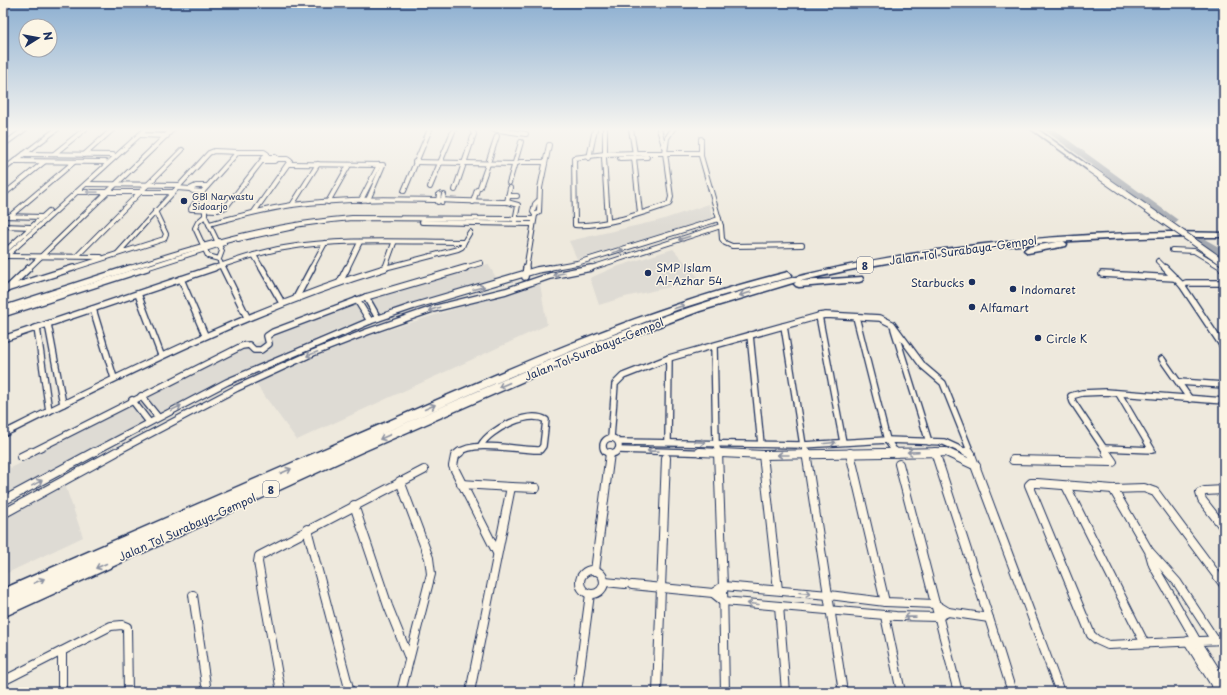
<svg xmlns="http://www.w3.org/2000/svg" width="1227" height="695" font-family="'Playpen Sans',sans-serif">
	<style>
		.built { fill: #dedbd4 }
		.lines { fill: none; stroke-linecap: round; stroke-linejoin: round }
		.river { fill: #a2a7af; fill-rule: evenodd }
		.street-far2-casing { stroke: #1b2f5e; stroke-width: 6 }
		.street-far1-casing { stroke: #1b2f5e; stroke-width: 8 }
		.street-casing { stroke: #1b2f5e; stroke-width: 10 }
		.secondary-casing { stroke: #1b2f5e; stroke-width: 3 }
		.highway-casing { stroke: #1b2f5e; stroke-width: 3 }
		.street-far2 { stroke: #fcf5e5; stroke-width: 4 }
		.street-far1 { stroke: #fcf5e5; stroke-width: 5.5 }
		.street { stroke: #fcf5e5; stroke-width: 8 }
		.secondary { fill: #fcf5e5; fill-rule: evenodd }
		.highway { fill: #fcf5e5; fill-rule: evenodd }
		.secondary-bridge-casing { stroke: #1b2f5e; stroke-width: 8; stroke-linecap: butt }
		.secondary-bridge { stroke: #fcf5e5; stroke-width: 6 }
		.oneway { stroke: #8c92a2 }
		.poi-dot { fill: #1b2f5e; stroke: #fcf5e5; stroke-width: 1.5 }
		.labels { text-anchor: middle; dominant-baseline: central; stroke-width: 3; stroke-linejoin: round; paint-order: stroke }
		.far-poi-label { font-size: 9px; fill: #1b2f5e; stroke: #fcf5e5; text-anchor: start }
		.shield { fill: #fcf5e5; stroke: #5e6a86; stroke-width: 1 }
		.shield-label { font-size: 10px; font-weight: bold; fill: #1b2f5e }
		.street-label { font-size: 11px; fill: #1b2f5e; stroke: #fcf5e5 }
		.poi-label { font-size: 11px; fill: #1b2f5e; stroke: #fcf5e5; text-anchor: start }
	</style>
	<rect width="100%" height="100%" fill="#eee9dd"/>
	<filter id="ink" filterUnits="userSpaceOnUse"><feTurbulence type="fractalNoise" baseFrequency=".025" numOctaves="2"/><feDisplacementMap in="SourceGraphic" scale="8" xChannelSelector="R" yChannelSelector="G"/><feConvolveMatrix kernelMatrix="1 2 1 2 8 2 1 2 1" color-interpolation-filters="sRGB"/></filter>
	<g filter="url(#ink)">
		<g class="built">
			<polygon points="709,204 712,216 711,218 706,221 577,259 569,241 661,220"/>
			<polygon points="673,249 701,280 625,297 599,305 590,278 613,268"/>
			<polygon points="488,264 497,279 389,312 336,330 250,368 3,496 3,454 11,468 206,366 259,342 366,299"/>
			<polygon points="540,284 547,325 297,440 255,383 356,340 501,294"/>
			<polygon points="65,485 83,537 3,575 3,520"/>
		</g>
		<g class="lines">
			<g class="river">
				<polygon points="4,129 13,129 3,136"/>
				<polygon points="1043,129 1053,129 1178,220 1176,222 1170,222"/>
				<polygon points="1201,237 1224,250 1224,257 1197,242 1196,240"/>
			</g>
			<defs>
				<g id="street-far2">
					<polyline points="492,129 526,134"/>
					<polyline points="605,129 605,155"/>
					<polyline points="631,129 635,154"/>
					<polyline points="659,129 664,146"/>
					<polyline points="145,130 172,130"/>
					<polyline points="140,135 167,136"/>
					<polyline points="701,139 701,156 721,226 722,239 725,243 732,246 802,245"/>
					<polyline points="3,145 25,129"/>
					<polygon points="238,152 264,152 267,154 226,207 218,210 191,209 204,190"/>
					<path d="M637 153H665L671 197 669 204C642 213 604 227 575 225L574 158 605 154Z"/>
					<polyline points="665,153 701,153"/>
					<polyline points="665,153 667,138 673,129"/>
					<polyline points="24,154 113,155"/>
					<polyline points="54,154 85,129"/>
					<polyline points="84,155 113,129"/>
					<polyline points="589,158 595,129"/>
					<polyline points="604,158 608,220"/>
					<polyline points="620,158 647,157"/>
					<polyline points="634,158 640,213"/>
					<polyline points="489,160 497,136"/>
					<polyline points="15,161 105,162"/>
					<polyline points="263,161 274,161 278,159 275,157 266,157"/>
					<polyline points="415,162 515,164 520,162 545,162"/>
					<polyline points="289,164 383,165 368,200"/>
					<polyline points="3,170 57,129"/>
					<polyline points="509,183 521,142"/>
					<polyline points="86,184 180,185"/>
					<polyline points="430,187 454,129"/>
					<polyline points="480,187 488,164"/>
					<polyline points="177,188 190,189"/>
					<polyline points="455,190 474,134 472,130"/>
					<polyline points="404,191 430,129"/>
					<polyline points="76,192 173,192"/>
					<polyline points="203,192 193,191 190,189 196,186 207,186"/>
					<polyline points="3,195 44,162"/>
					<polyline points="508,196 517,196"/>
					<polyline points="361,200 379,165"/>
					<polyline points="328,202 349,165"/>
					<polyline points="438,202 439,194"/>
					<polyline points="442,202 444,195"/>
					<polyline points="473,202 477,190"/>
					<polyline points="507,202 518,205 515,221"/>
					<polyline points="292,205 318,164"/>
					<polyline points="205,210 205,216"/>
					<polyline points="254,212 290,161 287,159 278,159"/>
					<polyline points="535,215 533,212 535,204 538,201"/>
					<polyline points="3,216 43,217"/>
					<polyline points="10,216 74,162"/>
					<polygon points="205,216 222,251 219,259 208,256 195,228 198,222"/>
					<polyline points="422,222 533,224"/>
					<path d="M209 224C236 217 264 209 292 205 363 195 435 201 507 202L510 188"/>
					<polyline points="3,226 32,227"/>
					<polyline points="238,239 294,227"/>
					<polyline points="464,242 470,232"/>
					<polyline points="1172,250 1194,251 1224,269"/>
					<polyline points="3,253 49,211"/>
					<polyline points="118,253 209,153 214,151 238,152"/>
					<polyline points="254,255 262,269"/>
					<polyline points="6,256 101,257"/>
					<polyline points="77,256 182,150"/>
					<polyline points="3,259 146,129"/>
					<polyline points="1158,261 1166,269"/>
					<polyline points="220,262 223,269"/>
					<polyline points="385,268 394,243"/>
					<polyline points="28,269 173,129"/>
					<polyline points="70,269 164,239 166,234 155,211"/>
					<path d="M127 269C201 245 274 224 352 218L534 219"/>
					<polyline points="143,269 224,243"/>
					<path d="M211 269C235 261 259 252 284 248 343 238 405 242 464 242L462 247 458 249 381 269"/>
					<polyline points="311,269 325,243"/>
					<polyline points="347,269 360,242"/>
					<polyline points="461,269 481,263"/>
					<polyline points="526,269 535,215 539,212 540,188 549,145"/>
					<polyline points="543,269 577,263 719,219"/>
					<polyline points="588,269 721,226"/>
				</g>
				<g id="street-far1">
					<polyline points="223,268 247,317"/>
					<polyline points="262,268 282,303"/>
					<polyline points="1165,268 1182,285"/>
					<polyline points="1222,268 1224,269"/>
					<polyline points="1102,274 1175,278"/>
					<polyline points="525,277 526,268"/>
					<polyline points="181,279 205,335"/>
					<polyline points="340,282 347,268"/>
					<polyline points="1224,283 1186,283 1182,285 1224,348"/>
					<polyline points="7,289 29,268"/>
					<polyline points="3,290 73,268"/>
					<polyline points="138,294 161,355"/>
					<polyline points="366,297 378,318"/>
					<polyline points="296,298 312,268"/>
					<polyline points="357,300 370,321"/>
					<polyline points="3,309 130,268"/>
					<polyline points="93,309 114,378"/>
					<polyline points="3,314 147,268"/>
					<polyline points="819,316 843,442"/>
					<polyline points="856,317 887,440 896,453"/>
					<polyline points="48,324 63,404"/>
					<polyline points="784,326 803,445 807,453"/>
					<polyline points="37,328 49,411"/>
					<polyline points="894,329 929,442"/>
					<polyline points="750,335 761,444"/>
					<polyline points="3,339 214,268"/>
					<polyline points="714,346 716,443 718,453"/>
					<polyline points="1162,359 1190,399"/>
					<polyline points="1179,382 1224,385"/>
					<polyline points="141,396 158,417"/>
					<polyline points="132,400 149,422"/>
					<path d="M3 434C127 372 251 309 385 268"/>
					<circle cx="611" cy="446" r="8"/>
					<polyline points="611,438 615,384 623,376 669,358 819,316 826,315 880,318 892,324 923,366 943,383 971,453"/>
					<polyline points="668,441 669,358"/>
					<polyline points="619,442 803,445 887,440 944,442 968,453"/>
					<polyline points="1104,448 1152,450 1119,394"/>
					<polyline points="618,450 719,453"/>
					<polyline points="30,453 242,346 249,345 254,350 261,350 269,344 267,336 273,332 366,297 465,268"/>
					<polyline points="92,453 227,382 370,321 414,306 537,270 549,268"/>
					<polyline points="114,453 237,388 313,353 367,332 433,309 506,291 550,276 591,268"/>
					<path d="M458 453C475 439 519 451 540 450L543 446 546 420C529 410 490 429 481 445"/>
					<polyline points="906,453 947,453"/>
					<polyline points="1107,453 1073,402 1071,396 1082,393 1106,392 1224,401"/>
				</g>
				<g id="street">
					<polyline points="460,452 455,456 453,466 497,553"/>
					<polyline points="700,452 763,455 946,452 976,466"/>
					<polyline points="718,452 723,586 725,692"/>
					<polyline points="806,452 843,692"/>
					<polyline points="895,452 896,453"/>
					<polyline points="966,452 971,454"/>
					<polyline points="970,452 1060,692"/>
					<polyline points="850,453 885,602"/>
					<polyline points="763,455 778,590"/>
					<polyline points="21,457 31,452"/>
					<polyline points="1013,460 1113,462 1106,452"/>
					<polyline points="899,464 958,692"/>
					<polyline points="400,481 429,558 431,574 401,692"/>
					<polyline points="461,484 511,487 470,692"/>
					<polyline points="1066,486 1144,642"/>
					<polyline points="511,487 536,488"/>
					<polyline points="1113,489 1149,551 1153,565 1196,640 1224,684"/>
					<polyline points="1224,490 1205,491 1200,493 1202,500 1224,528"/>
					<polyline points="3,501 94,452"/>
					<polyline points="354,505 388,606 409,658"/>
					<polyline points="3,514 116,452"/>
					<polyline points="307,529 350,692"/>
					<polyline points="1150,552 1177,582 1215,640"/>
					<circle cx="592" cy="582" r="12"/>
					<polyline points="595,571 610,453"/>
					<polyline points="605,582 625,584"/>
					<polyline points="632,585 713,593 723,601 896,616 938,617 948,612"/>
					<polyline points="1224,585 1155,492 1144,488 1113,489 1037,483 1031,483 1029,485 1091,635 1097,640 1108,645 1224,640"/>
					<polyline points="713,593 723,586 829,595 885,602 935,604 948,612 989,618 935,452"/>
					<polyline points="193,595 207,692"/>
					<polyline points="779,606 786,692"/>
					<polyline points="885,616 901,692"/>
					<polyline points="989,618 1012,692"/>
					<polyline points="1188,641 1220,692"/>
					<polyline points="62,651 62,692"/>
					<polyline points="3,681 111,626 122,625 127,627 128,692"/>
					<polyline points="281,692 258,562 259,556 424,470"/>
					<polyline points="577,692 590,594"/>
					<polyline points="657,692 666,458"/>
				</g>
				<polygon id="secondary" points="1031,129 1037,129 1093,169 1088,170"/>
				<g id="highway">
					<path d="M1170 232 1224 233V237C1078 236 942 247 800 281L862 277 863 279 862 281 859 282 799 287 796 286 794 284 796 282 700 311 590 352 362 452 3 617V603L131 546 3 603V589C129 534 255 479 382 424 514 366 647 307 788 272L792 275 791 277C746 289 699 301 655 318 556 355 459 399 363 442 479 391 594 337 716 299 864 253 1016 235 1170 232Z"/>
					<polygon points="1063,241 1067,244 1066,246 1028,253 1024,250 1028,247"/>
				</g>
			</defs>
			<use href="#street-far2" class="street-far2-casing"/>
			<use href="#street-far1" class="street-far1-casing"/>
			<use href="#street" class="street-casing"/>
			<use href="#secondary" class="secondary-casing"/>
			<use href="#highway" class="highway-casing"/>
			<use href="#street-far2" class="street-far2"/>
			<use href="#street-far1" class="street-far1"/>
			<use href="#street" class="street"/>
			<use href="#secondary" class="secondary"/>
			<use href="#highway" class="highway"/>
			<defs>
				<polyline id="secondary-bridge" points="1090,169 1224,263"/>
			</defs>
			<use href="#secondary-bridge" class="secondary-bridge-casing"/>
			<use href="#secondary-bridge" class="secondary-bridge"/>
		</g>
		<defs><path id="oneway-shaft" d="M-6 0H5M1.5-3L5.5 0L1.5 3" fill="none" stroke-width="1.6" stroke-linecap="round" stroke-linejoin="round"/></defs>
		<g class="oneway">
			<use href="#oneway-shaft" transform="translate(92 192) rotate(-179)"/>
			<use href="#oneway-shaft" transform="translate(684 238) rotate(162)"/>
			<use href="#oneway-shaft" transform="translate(618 251) rotate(-17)"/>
			<use href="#oneway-shaft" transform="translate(559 274) rotate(171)"/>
			<use href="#oneway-shaft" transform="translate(479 288) rotate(-15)"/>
			<use href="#oneway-shaft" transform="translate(745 294) rotate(164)"/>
			<use href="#oneway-shaft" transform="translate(679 307) rotate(-18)"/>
			<use href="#oneway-shaft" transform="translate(434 309) rotate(162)"/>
			<use href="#oneway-shaft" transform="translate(312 354) rotate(158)"/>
			<use href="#oneway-shaft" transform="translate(504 385) rotate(157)"/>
			<use href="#oneway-shaft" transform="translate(430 407) rotate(-24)"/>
			<use href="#oneway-shaft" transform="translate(176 408) rotate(-27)"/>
			<use href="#oneway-shaft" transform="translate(385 437) rotate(156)"/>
			<use href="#oneway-shaft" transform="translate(700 442) rotate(2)"/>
			<use href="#oneway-shaft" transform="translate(830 443) rotate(-5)"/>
			<use href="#oneway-shaft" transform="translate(653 451) rotate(-179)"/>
			<use href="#oneway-shaft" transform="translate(913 452) rotate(178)"/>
			<use href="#oneway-shaft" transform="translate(783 455) rotate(180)"/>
			<use href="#oneway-shaft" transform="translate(286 471) rotate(-24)"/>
			<use href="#oneway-shaft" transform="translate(37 483) rotate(-29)"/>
			<use href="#oneway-shaft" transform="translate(101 566) rotate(156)"/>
			<use href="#oneway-shaft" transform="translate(39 581) rotate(-23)"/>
			<use href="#oneway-shaft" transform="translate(805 593) rotate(6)"/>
			<use href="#oneway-shaft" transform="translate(753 604) rotate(-175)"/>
			<use href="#oneway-shaft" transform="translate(910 617) rotate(-179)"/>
		</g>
	</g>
	<linearGradient id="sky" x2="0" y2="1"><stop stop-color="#8cafd1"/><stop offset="0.57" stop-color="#f7f5f0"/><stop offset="1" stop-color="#f7f5f0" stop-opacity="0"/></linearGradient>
	<rect width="1227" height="227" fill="url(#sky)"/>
	<g class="poi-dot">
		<circle cx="184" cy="201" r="4"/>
		<circle cx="648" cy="273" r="4"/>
		<circle cx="972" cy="282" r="4"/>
		<circle cx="1013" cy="289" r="4"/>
		<circle cx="972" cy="307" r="4"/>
		<circle cx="1038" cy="338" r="4"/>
	</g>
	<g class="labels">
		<g class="far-poi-label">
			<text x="192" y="196">GBI Narwastu<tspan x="192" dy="10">Sidoarjo</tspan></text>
		</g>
		<g class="shield">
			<rect x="857" y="257" width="16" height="16" rx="3"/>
			<rect x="263" y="481" width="16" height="16" rx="3"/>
		</g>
		<g class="shield-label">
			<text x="865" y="265">8</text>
			<text x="271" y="489">8</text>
		</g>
		<g class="street-label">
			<text transform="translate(963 250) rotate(-8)">Jalan Tol Surabaya–Gempol</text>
			<text transform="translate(594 349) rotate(-22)">Jalan Tol Surabaya–Gempol</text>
			<text transform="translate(187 527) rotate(-24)">Jalan Tol Surabaya–Gempol</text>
		</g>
		<g class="poi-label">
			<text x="656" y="267">SMP Islam<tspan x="656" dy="13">Al-Azhar 54</tspan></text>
			<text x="964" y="282" text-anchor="end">Starbucks</text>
			<text x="1021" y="289">Indomaret</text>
			<text x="980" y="307">Alfamart</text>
			<text x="1046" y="338">Circle K</text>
		</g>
	</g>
	<rect width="1227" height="695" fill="none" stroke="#fcf5e5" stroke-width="16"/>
	<rect x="8" y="8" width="1211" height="679" fill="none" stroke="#1b2f5e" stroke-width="1.5" filter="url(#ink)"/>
	<g transform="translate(38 38) rotate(79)"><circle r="19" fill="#fcf5e5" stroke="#a2a6af"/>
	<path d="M0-3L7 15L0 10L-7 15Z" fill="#1b2f5e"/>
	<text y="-6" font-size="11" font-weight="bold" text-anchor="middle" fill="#1b2f5e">N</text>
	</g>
</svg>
